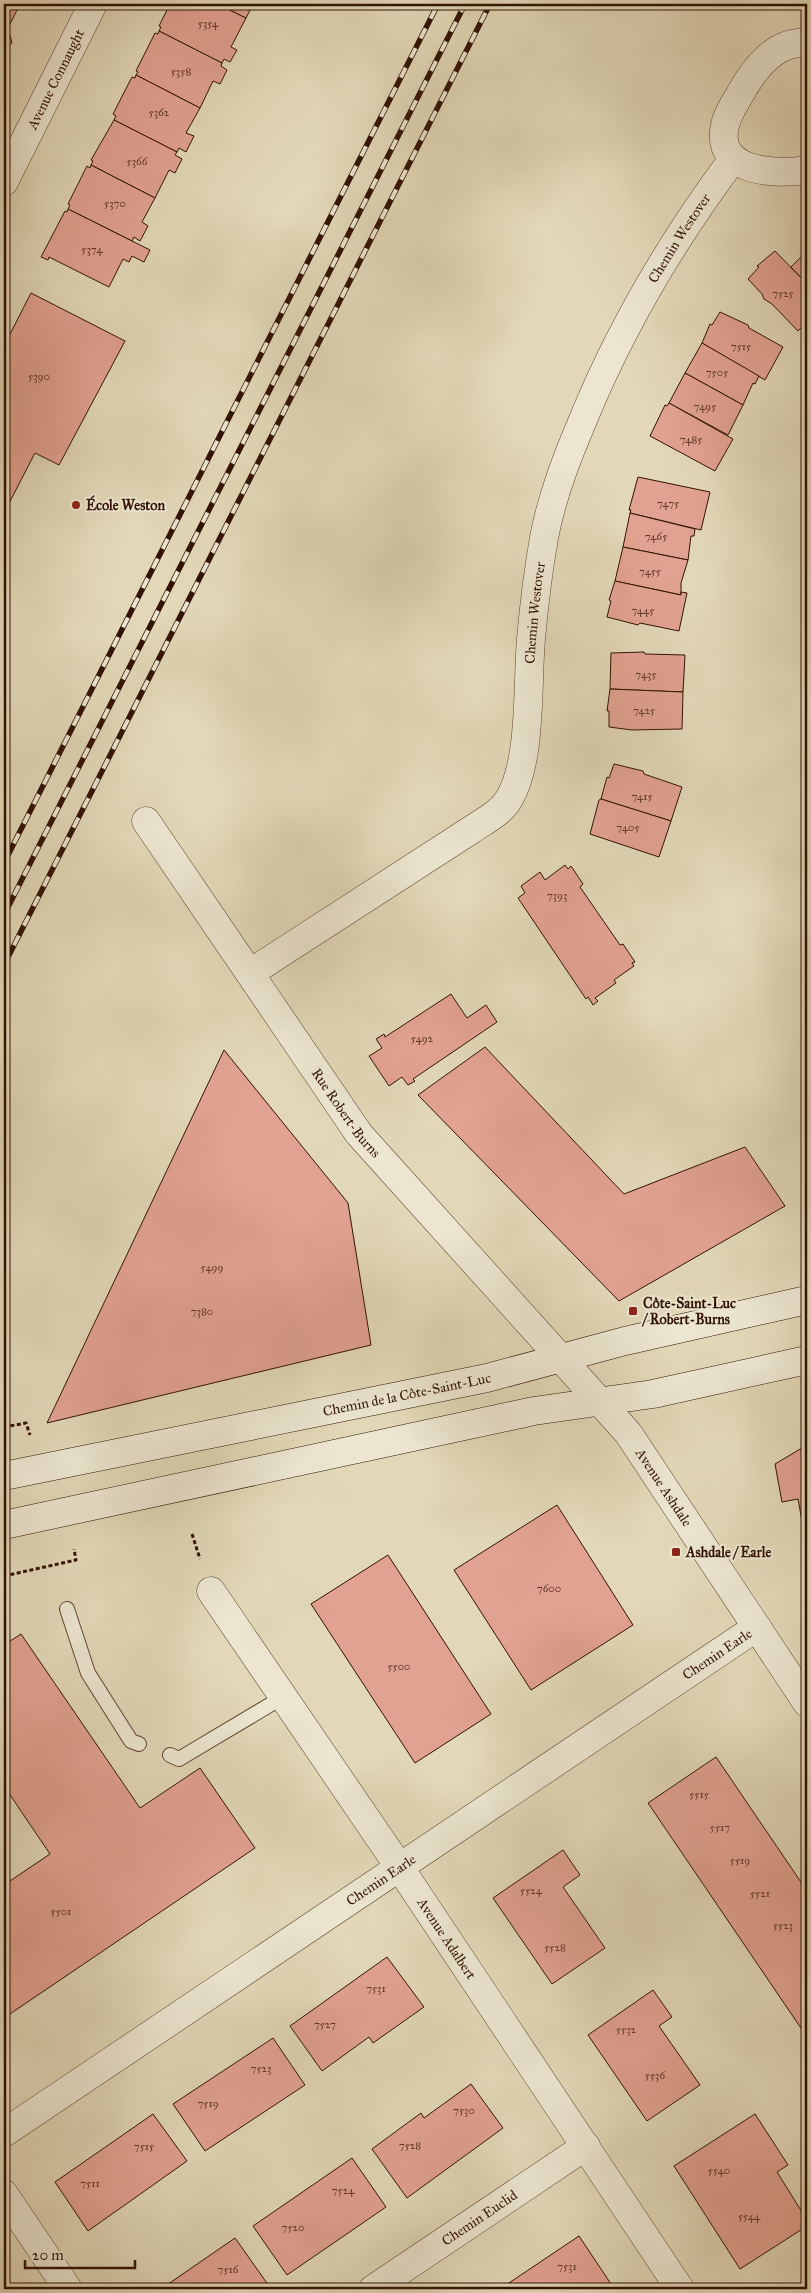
<svg xmlns="http://www.w3.org/2000/svg" width="811" height="2293" font-family="'IM FELL Great Primer',serif">
	<style>
		.building { fill: #e2a291; stroke: #311203 }
		.lines { fill: none; stroke-linecap: round; stroke-linejoin: round }
		.service-casing { stroke: #5d4430; stroke-width: 16 }
		.minor-casing { stroke: #5d4430; stroke-width: 29 }
		.secondary-casing { stroke: #311203; stroke-width: 29 }
		.path { stroke: #311203; stroke-width: 3; stroke-dasharray: 4 2.5; stroke-linecap: butt }
		.service { stroke: #ece6d1; stroke-width: 14 }
		.minor { stroke: #ece6d1; stroke-width: 28 }
		.secondary { stroke: #ece6d1; stroke-width: 28 }
		.rail-casing { stroke: #311203; stroke-width: 5.5 }
		.rail { stroke: #ece6d1; stroke-width: 4; stroke-dasharray: 11; stroke-linecap: butt }
		.poi-dot { fill: #8f2418; stroke: #ece6d1; stroke-width: 2 }
		.labels { text-anchor: middle; dominant-baseline: central; stroke-width: 4; stroke-linejoin: round; paint-order: stroke }
		.number-label { font-size: 11px; fill: #5d3626 }
		.street-label { font-size: 14px; fill: #311203; stroke: #ece6d1 }
		.poi-label { font-size: 14px; font-weight: bold; fill: #311203; stroke: #ece6d1; text-anchor: start }
	</style>
	<rect width="100%" height="100%" fill="#e2d8b8"/>
	<filter id="stains"><feTurbulence type="fractalNoise" baseFrequency=".004" numOctaves="4"/><feColorMatrix values="0 0 0 0 .2 0 0 0 0 .09 0 0 0 0 .02 0 0 0 .5 -.17"/></filter>
	<radialGradient id="worn" r=".72"><stop offset=".6" stop-color="#630" stop-opacity="0"/><stop offset="1" stop-color="#630" stop-opacity=".3"/></radialGradient>
	<g class="building">
		<polygon points="4,4 20,4 8,28 5,26 4,29"/>
		<polygon points="170,4 218,4 246,18 231,47 237,50 230,62 224,59 222,63 159,31 161,27 159,26"/>
		<polygon points="218,4 253,4 246,18"/>
		<polygon points="4,31 10,35 12,43 4,50"/>
		<polygon points="159,31 222,63 221,66 227,70 220,84 213,81 200,108 136,75 138,72 136,71 155,33 158,34"/>
		<polygon points="136,75 200,108 186,133 194,136 186,152 179,148 177,152 114,120 116,116 113,114 132,77 135,78"/>
		<polygon points="114,120 177,152 175,155 182,159 175,173 169,170 155,198 91,165 93,161 91,160"/>
		<polygon points="91,165 155,198 142,222 148,226 140,241 134,237 132,241 68,209 70,205 68,204 87,166 90,168"/>
		<polygon points="68,209 150,250 144,262 132,256 129,262 123,259 109,287 49,257 48,260 41,257 65,211 67,212"/>
		<polygon points="775,251 807,284 807,322 798,331 772,304 764,299 762,294 748,279 759,267 757,266"/>
		<polygon points="807,251 807,284 791,267"/>
		<polygon points="31,293 125,341 59,465 35,453 4,513 4,346"/>
		<polygon points="720,312 748,325 749,328 783,347 765,380 702,343 710,324 712,325"/>
		<polygon points="702,343 759,376 755,384 753,383 743,405 685,373"/>
		<polygon points="685,373 743,405 728,435 669,403"/>
		<polygon points="669,403 733,439 715,471 650,436 665,405 667,406"/>
		<polygon points="638,477 710,492 701,530 630,513 631,510 629,510"/>
		<polygon points="630,513 695,529 694,536 691,536 688,560 623,547"/>
		<polygon points="623,547 688,560 681,583 681,595 615,581"/>
		<polygon points="615,581 681,595 681,592 687,593 679,631 640,623 638,625 607,617 611,601 609,600"/>
		<polygon points="644,652 645,654 685,655 683,692 610,689 611,653"/>
		<polygon points="610,689 683,692 682,729 632,730 609,727 609,711 607,711"/>
		<polygon points="614,764 643,771 644,774 682,787 671,821 601,799 607,777 609,778"/>
		<polygon points="601,799 671,821 659,857 590,834 599,800"/>
		<polygon points="565,865 568,869 571,866 583,884 580,887 620,945 623,944 635,962 632,963 634,966 614,980 616,983 595,998 598,1001 593,1005 588,997 586,999 518,898 525,893 521,886 540,872 545,880"/>
		<polygon points="451,994 467,1018 486,1005 497,1022 413,1079 415,1081 408,1085 402,1077 389,1086 369,1056 382,1048 376,1039 384,1034 385,1037"/>
		<polygon points="485,1047 624,1194 745,1147 785,1206 619,1301 418,1095"/>
		<polygon points="224,1050 348,1203 371,1345 47,1423"/>
		<polygon points="807,1445 807,1536 805,1537 798,1499 782,1502 775,1464"/>
		<polygon points="557,1505 633,1625 531,1690 454,1570"/>
		<polygon points="388,1555 491,1714 415,1763 311,1604"/>
		<polygon points="21,1634 140,1808 200,1768 255,1848 4,2018 4,1885 50,1854 4,1786 4,1645"/>
		<polygon points="716,1757 807,1891 807,2037 648,1803"/>
		<polygon points="563,1850 580,1875 563,1887 605,1948 552,1984 493,1898"/>
		<polygon points="387,1957 424,2007 373,2043 369,2037 322,2071 290,2026"/>
		<polygon points="653,1990 672,2017 659,2026 700,2085 647,2121 588,2035"/>
		<polygon points="273,2038 305,2085 205,2151 173,2104"/>
		<polygon points="471,2084 503,2128 407,2198 372,2149 421,2113 424,2118"/>
		<polygon points="153,2114 187,2161 88,2231 55,2182"/>
		<polygon points="755,2114 788,2165 777,2172 807,2220 807,2226 740,2269 674,2166"/>
		<polygon points="352,2158 386,2207 287,2275 253,2226"/>
		<polygon points="579,2236 611,2284 603,2289 500,2289"/>
		<polygon points="235,2238 269,2286 264,2289 161,2289"/>
	</g>
	<g class="lines">
		<defs>
			<g id="service">
				<polyline points="67,1609 88,1673 131,1741 139,1744"/>
				<polyline points="170,1755 179,1759 283,1697"/>
			</g>
			<g id="minor">
				<path d="M807 43C775 40 753 70 739 96 733 106 725 118 724 131 719 174 779 174 807 170"/>
				<path id="s1" d="M4 182 93 4"/>
				<path id="s2" d="M146 821 359 1134 628 1433 807 1703"/>
				<path id="s3" d="M250 973 471 830C484 821 501 813 509 799 532 761 527 684 531 639 534 605 538 572 544 538 551 500 565 462 580 427 619 330 671 242 733 159"/>
				<path id="s4" d="M211 1591 400 1868 680 2289"/>
				<path id="s5" d="M4 2133 757 1627"/>
				<polyline points="4,2194 68,2289"/>
				<path id="s6" d="M373 2289 586 2146"/>
			</g>
			<g id="secondary">
				<path id="s7" d="M4 1476 487 1378 625 1341 807 1300"/>
				<polyline points="4,1525 534,1411 653,1394 807,1360"/>
			</g>
		</defs>
		<use href="#service" class="service-casing"/>
		<use href="#minor" class="minor-casing"/>
		<use href="#secondary" class="secondary-casing"/>
		<g class="path">
			<polyline points="4,1427 26,1423 30,1435"/>
			<polyline points="192,1534 200,1559"/>
			<polyline points="4,1576 76,1560 74,1549"/>
		</g>
		<use href="#service" class="service"/>
		<use href="#minor" class="minor"/>
		<use href="#secondary" class="secondary"/>
		<defs>
			<g id="rail">
				<polyline points="4,863 438,4"/>
				<polyline points="4,915 465,4"/>
				<polyline points="4,965 490,4"/>
			</g>
		</defs>
		<use href="#rail" class="rail-casing"/>
		<use href="#rail" class="rail"/>
	</g>
	<g class="poi-dot">
		<circle cx="76" cy="505" r="5"/>
		<rect x="628" y="1306" width="10" height="10" rx="2.5"/>
		<rect x="671" y="1547" width="10" height="10" rx="2.5"/>
	</g>
	<g class="labels">
		<g class="number-label">
			<text x="208" y="23">5354</text>
			<text x="181" y="71">5358</text>
			<text x="159" y="112">5362</text>
			<text x="137" y="161">5366</text>
			<text x="115" y="203">5370</text>
			<text x="92" y="249">5374</text>
			<text x="783" y="293">7525</text>
			<text x="741" y="346">7515</text>
			<text x="717" y="372">7505</text>
			<text x="39" y="376">5390</text>
			<text x="705" y="406">7495</text>
			<text x="691" y="439">7485</text>
			<text x="668" y="503">7475</text>
			<text x="656" y="536">7465</text>
			<text x="650" y="571">7455</text>
			<text x="643" y="610">7445</text>
			<text x="646" y="674">7435</text>
			<text x="644" y="710">7425</text>
			<text x="642" y="796">7415</text>
			<text x="628" y="827">7405</text>
			<text x="557" y="895">7393</text>
			<text x="422" y="1038">5492</text>
			<text x="212" y="1267">5499</text>
			<text x="202" y="1311">7380</text>
			<text x="549" y="1588">7600</text>
			<text x="399" y="1666">5500</text>
			<text x="699" y="1794">5515</text>
			<text x="720" y="1827">5517</text>
			<text x="740" y="1860">5519</text>
			<text x="531" y="1890">5524</text>
			<text x="760" y="1893">5521</text>
			<text x="61" y="1911">5501</text>
			<text x="783" y="1925">5523</text>
			<text x="555" y="1947">5528</text>
			<text x="376" y="1988">7531</text>
			<text x="325" y="2024">7527</text>
			<text x="626" y="2029">5532</text>
			<text x="261" y="2068">7523</text>
			<text x="655" y="2075">5536</text>
			<text x="208" y="2103">7519</text>
			<text x="464" y="2110">7530</text>
			<text x="410" y="2145">7528</text>
			<text x="144" y="2146">7515</text>
			<text x="719" y="2170">5540</text>
			<text x="90" y="2183">7511</text>
			<text x="343" y="2190">7524</text>
			<text x="749" y="2216">5544</text>
			<text x="293" y="2227">7520</text>
			<text x="567" y="2266">7531</text>
			<text x="228" y="2269">7516</text>
		</g>
		<g class="street-label">
			<text stroke="none"><textPath href="#s1" startOffset="115">Avenue Connaught</textPath></text>
			<text stroke="none"><textPath href="#s3" startOffset="908">Chemin Westover</textPath></text>
			<text stroke="none"><textPath href="#s3" startOffset="502">Chemin Westover</textPath></text>
			<text stroke="none"><textPath href="#s2" startOffset="354">Rue Robert-Burns</textPath></text>
			<text stroke="none"><textPath href="#s7" startOffset="411">Chemin de la Côte-Saint-Luc</textPath></text>
			<text stroke="none"><textPath href="#s2" startOffset="846">Avenue Ashdale</textPath></text>
			<text stroke="none"><textPath href="#s5" startOffset="859">Chemin Earle</textPath></text>
			<text stroke="none"><textPath href="#s5" startOffset="454">Chemin Earle</textPath></text>
			<text stroke="none"><textPath href="#s4" startOffset="420">Avenue Adalbert</textPath></text>
			<text stroke="none"><textPath href="#s6" startOffset="128">Chemin Euclid</textPath></text>
		</g>
		<g class="poi-label">
			<text x="86" y="505">École Weston</text>
			<text x="643" y="1303">Côte-Saint-Luc<tspan x="643" dy="16">/ Robert-Burns</tspan></text>
			<text x="686" y="1552">Ashdale / Earle</text>
		</g>
	</g>
	<rect width="811" height="2293" fill="none" stroke="#e2d8b8" stroke-width="20"/>
	<rect x="5" y="5" width="801" height="2283" fill="none" stroke="#311203" stroke-width="2.5"/>
	<rect x="10" y="10" width="791" height="2273" fill="none" stroke="#311203"/>
	<path d="M25 2260v8h110v-8" fill="none" stroke="#311203" stroke-width="2.5"/>
	<text x="32" y="2260" font-size="15" fill="#311203" stroke="#ece6d1" stroke-width="4" paint-order="stroke">20 m</text>
	<rect width="100%" height="100%" filter="url(#stains)"/>
	<rect width="100%" height="100%" fill="url(#worn)"/>
</svg>
